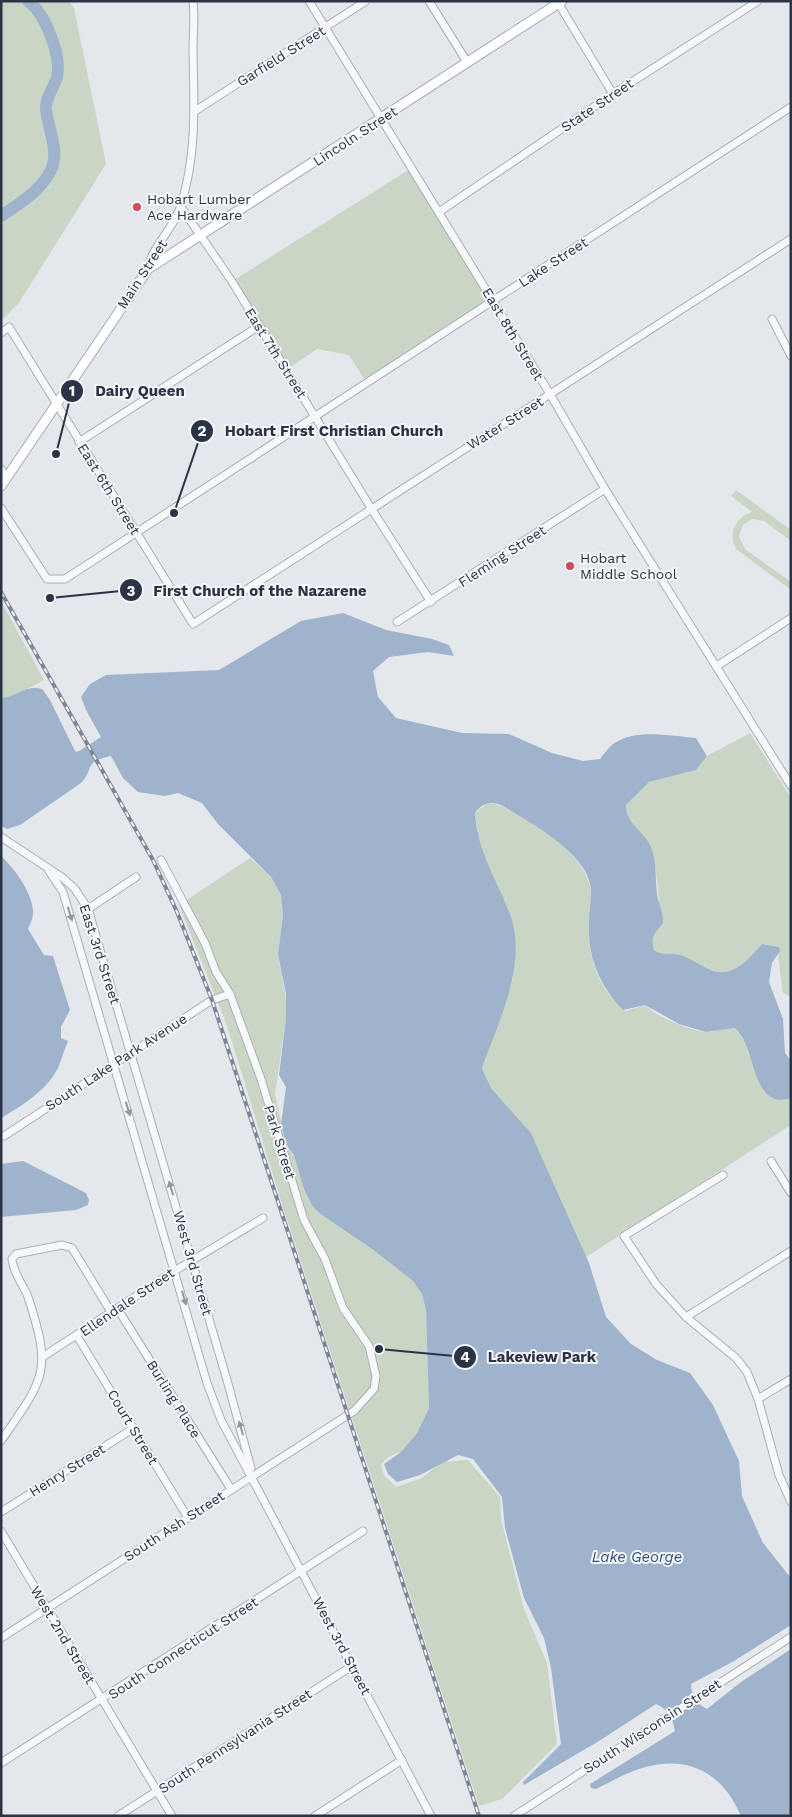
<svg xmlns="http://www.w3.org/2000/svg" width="792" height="1817" font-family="'Work Sans',sans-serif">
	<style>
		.green { fill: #c9d6c5 }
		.water { fill: #9fb4cc }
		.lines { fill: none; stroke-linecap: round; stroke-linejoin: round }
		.river { stroke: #9fb4cc; stroke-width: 12 }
		.minor-casing { stroke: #a9aeb7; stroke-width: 9 }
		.major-casing { stroke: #a3abb8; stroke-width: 11 }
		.minor { stroke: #f7f8fa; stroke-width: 7 }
		.major { stroke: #fff; stroke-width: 9 }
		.rail-casing { stroke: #7d8696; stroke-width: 4 }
		.rail { stroke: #f4f6f9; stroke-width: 2; stroke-dasharray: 5.5; stroke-linecap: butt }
		.oneway { fill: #9196a0 }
		.poi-dot { fill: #d1495b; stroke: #f4f6f9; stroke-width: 2 }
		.labels { text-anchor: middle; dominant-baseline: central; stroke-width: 4; stroke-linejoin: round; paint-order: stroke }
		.street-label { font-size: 14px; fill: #2b3445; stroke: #f4f6f9 }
		.poi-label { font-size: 14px; fill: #2b3445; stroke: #f4f6f9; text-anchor: start }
		.water-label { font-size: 15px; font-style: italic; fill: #34527a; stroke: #f4f6f9 }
		.leader { fill: none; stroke: #2b3445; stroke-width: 2 }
		.callout-dot { fill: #2b3445; stroke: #f4f6f9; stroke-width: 2 }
		.mark-label { font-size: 15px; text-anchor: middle; font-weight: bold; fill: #fff }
		.callout-label { font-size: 15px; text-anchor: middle; font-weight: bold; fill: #2b3445; stroke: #f4f6f9; stroke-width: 4; stroke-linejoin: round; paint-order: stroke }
	</style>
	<rect width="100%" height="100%" fill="#e4e7ec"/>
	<g class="green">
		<polygon points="1,1 69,1 74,8 106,164 18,304 1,321"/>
		<polygon points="410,169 490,300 366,382 349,355 317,349 289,368 234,280"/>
		<path d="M736 490 791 530V541L764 521 752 519 743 525 739 536 745 549 791 582V590L736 549C728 533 735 518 752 512L731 496Z"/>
		<polygon points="1,601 44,680 11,698 1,698"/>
		<path d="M750 733 791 798V997L783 993 778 955 779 947 762 944C749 958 734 979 711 970 701 966 691 958 680 955 670 952 663 956 654 950L651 941C653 936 657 932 658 927 662 913 656 857 649 843 641 830 625 822 626 805L649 782 696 770 707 756Z"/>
		<path d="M487 803C505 804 520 816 535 825 557 838 583 860 590 886 594 898 590 907 589 919 587 954 597 990 626 1011L645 1005C655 1016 691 1031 706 1032 715 1032 724 1028 733 1028 755 1042 750 1097 779 1100 783 1100 787 1099 791 1098V1125L586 1257 531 1133 491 1088 482 1068 513 978 497 885 479 846 475 813Z"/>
		<polygon points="250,858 271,877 281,895 283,916 278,954 286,999 286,1018 275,1094 286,1144 294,1155 319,1213 372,1249 413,1281 422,1294 426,1310 429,1408 417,1433 401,1452 390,1456 381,1464 384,1475 396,1487 422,1478 442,1462 468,1460 500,1497 501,1519 524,1609 547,1663 557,1744 502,1799 479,1806 282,1204 227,1026 179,905"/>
	</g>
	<g class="water">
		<path d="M343 613 386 630 432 639 449 645 454 656 428 652 389 657 373 671 378 697 396 718 462 733 509 734 552 753 583 761 600 759C604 754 608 748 613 744 636 728 670 736 696 738L707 756 696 770 649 782 626 805C625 823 644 831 651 847 657 863 655 877 657 893 658 904 664 912 663 923 655 933 650 937 654 950 663 956 670 952 680 955 691 958 701 966 711 970 734 979 749 958 762 944L779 947 780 951 772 963 769 982 783 1019 785 1053 791 1061V1098C787 1099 783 1100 779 1100 750 1096 755 1042 734 1028L706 1032 679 1024 645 1005 623 1010C598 984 587 955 589 919 590 900 595 890 585 871 569 844 534 825 508 809 496 801 484 800 475 813 477 852 498 881 511 917 527 967 498 1022 482 1068L491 1088 531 1133 589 1263 606 1317 631 1344 657 1360 690 1373 713 1405 739 1461 742 1496 763 1543 791 1578V1625L734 1661 691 1684C691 1696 697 1704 707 1709L741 1682 791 1649V1816H741C720 1767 680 1752 631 1772 619 1777 608 1783 596 1789L591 1788 590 1784 675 1731C672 1717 669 1710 656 1704L599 1741 524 1785 523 1782 561 1744 551 1668 544 1638 524 1598 505 1528 502 1497 473 1459 458 1455 420 1475 397 1482 388 1474 384 1464 401 1452 417 1433 429 1408 426 1310 422 1294 413 1281 372 1249 319 1213 312 1205 304 1189 294 1155 286 1144 281 1124 286 1087 279 1075 286 1018V994L278 954 283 916 281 895 271 877 218 824 202 803 178 793 165 796 138 792 123 778 111 756C82 762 95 769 81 783L20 825 7 829 1 826V698C15 698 30 682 43 690L50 700 74 749 76 752 79 751 101 737 86 710 81 697 90 684 106 675 219 670 301 621Z"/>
		<path d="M1 856C15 869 31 891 33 910 34 917 30 924 28 929L44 955 53 956 70 1010 61 1027V1038L68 1041C64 1050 62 1059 58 1068 47 1090 22 1106 1 1118Z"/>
		<polygon points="23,1161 86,1193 89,1200 88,1205 76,1210 1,1217 1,1164"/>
	</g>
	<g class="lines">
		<path class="river" d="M1 216C20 203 41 191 51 170 60 152 48 128 46 110 45 97 54 88 57 77 62 56 45 13 28 1"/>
		<defs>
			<g id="minor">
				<polyline points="309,1 550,394 605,489 791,786"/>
				<polyline points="429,1 467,62"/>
				<polyline points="557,1 613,94"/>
				<polyline points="195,111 366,1"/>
				<polyline points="181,207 231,280 371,508 431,602"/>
				<polyline points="439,212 613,94 758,1"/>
				<path d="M148 269C150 248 175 228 181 205 197 154 194 104 193 51 193 34 195 17 193 1"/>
				<polyline points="772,319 791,356"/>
				<polyline points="1,333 9,327 193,624 791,239"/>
				<polyline points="79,442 259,326"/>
				<polyline points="1,469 7,478"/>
				<polyline points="1,508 47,579 65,579 791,107"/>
				<polyline points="397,622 605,489"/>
				<polyline points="717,666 791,618"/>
				<polyline points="1,837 63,878 75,889 88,909 227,1380 251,1468"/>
				<polyline points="49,871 63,892 207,1383 221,1420 431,1816"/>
				<polyline points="88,909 136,877"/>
				<polyline points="4,1136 212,1000 230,994"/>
				<polyline points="771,1161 791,1193"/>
				<polyline points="723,1175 624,1236 656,1284 686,1317 736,1358 747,1372 758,1399 779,1475 791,1502"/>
				<polyline points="117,1308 231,1489"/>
				<polyline points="686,1317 791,1251"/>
				<polyline points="77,1336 188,1518"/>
				<polyline points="44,1356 176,1270 263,1218"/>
				<polyline points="758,1399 791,1379"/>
				<path d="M1 1441C44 1378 53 1373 28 1297 23 1284 13 1273 12 1259L16 1254 62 1245 72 1248 111 1312"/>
				<polyline points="1,1512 134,1428"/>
				<polyline points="1,1531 172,1816"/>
				<polyline points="1,1638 354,1411 374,1389 376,1376 369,1346 343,1308 325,1259 304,1220 261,1079 230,994 216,972 205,943 161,860"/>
				<polyline points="1,1763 363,1531"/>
				<polyline points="118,1816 352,1666"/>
				<polyline points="315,1816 402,1760"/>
				<polyline points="514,1816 791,1637"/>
			</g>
			<polyline id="major" points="1,486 148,269 562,1"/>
		</defs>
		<use href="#minor" class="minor-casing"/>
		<use href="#major" class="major-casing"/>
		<use href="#minor" class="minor"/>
		<use href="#major" class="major"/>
		<defs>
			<polyline id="rail" points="1,592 153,860 177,912 212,1000 479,1816"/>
		</defs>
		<use href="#rail" class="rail-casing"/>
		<use href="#rail" class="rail"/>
	</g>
	<defs><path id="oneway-solid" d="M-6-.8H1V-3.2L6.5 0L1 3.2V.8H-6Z" transform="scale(1.25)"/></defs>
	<g class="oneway">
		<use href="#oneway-solid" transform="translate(70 914) rotate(73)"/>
		<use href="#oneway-solid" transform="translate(128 1109) rotate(73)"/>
		<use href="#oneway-solid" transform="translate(171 1188) rotate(-106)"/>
		<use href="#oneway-solid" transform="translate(184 1298) rotate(74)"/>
		<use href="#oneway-solid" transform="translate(241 1428) rotate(-106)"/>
	</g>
	<g class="poi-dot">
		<circle cx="137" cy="207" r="5"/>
		<circle cx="570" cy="566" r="5"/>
	</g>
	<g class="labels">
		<g class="street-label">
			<text transform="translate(281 56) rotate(-32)">Garfield Street</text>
			<text transform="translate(597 105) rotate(-34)">State Street</text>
			<text transform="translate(355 136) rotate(-33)">Lincoln Street</text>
			<text transform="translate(553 262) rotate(-33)">Lake Street</text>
			<text transform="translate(142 274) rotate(-57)">Main Street</text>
			<text transform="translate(513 334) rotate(59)">East 8th Street</text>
			<text transform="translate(276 353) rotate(58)">East 7th Street</text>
			<text transform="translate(505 423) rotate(-32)">Water Street</text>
			<text transform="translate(109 489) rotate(58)">East 6th Street</text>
			<text transform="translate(502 556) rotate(-33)">Fleming Street</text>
			<text transform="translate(100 954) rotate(72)">East 3rd Street</text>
			<text transform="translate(116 1062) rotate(-33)">South Lake Park Avenue</text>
			<text transform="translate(280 1142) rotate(73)">Park Street</text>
			<text transform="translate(193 1263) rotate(74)">West 3rd Street</text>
			<text transform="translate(127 1302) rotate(-34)">Ellendale Street</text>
			<text transform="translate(174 1399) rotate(58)">Burling Place</text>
			<text transform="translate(133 1427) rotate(59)">Court Street</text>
			<text transform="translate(67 1470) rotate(-32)">Henry Street</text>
			<text transform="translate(174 1526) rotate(-33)">South Ash Street</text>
			<text transform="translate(63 1635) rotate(59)">West 2nd Street</text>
			<text transform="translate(342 1646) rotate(62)">West 3rd Street</text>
			<text transform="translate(183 1648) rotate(-33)">South Connecticut Street</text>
			<text transform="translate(652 1726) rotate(-33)">South Wisconsin Street</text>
			<text transform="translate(235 1741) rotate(-33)">South Pennsylvania Street</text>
		</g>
		<g class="poi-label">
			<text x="147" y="199">Hobart Lumber<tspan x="147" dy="16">Ace Hardware</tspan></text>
			<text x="580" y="558">Hobart<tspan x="580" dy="16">Middle School</tspan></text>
		</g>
		<g class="water-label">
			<text x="637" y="1557">Lake George</text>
		</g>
	</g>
	<path class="leader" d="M56 454L72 391M174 513L202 431M50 598L131 590M379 1349L465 1357"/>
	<g class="callout-dot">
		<circle cx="56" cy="454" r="5"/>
		<circle cx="174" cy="513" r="5"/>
		<circle cx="50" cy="598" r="5"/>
		<circle cx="379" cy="1349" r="5"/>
		<circle cx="72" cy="391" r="12"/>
		<circle cx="202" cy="431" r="12"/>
		<circle cx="131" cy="590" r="12"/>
		<circle cx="465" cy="1357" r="12"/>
	</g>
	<g class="mark-label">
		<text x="72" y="396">1</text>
		<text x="202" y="436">2</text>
		<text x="131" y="596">3</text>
		<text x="465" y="1362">4</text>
	</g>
	<g class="callout-label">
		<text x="140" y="396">Dairy Queen</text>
		<text x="334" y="436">Hobart First Christian Church</text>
		<text x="260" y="596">First Church of the Nazarene</text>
		<text x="542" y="1362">Lakeview Park</text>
	</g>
	<rect width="792" height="1817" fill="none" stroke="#2b3445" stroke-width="5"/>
</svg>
